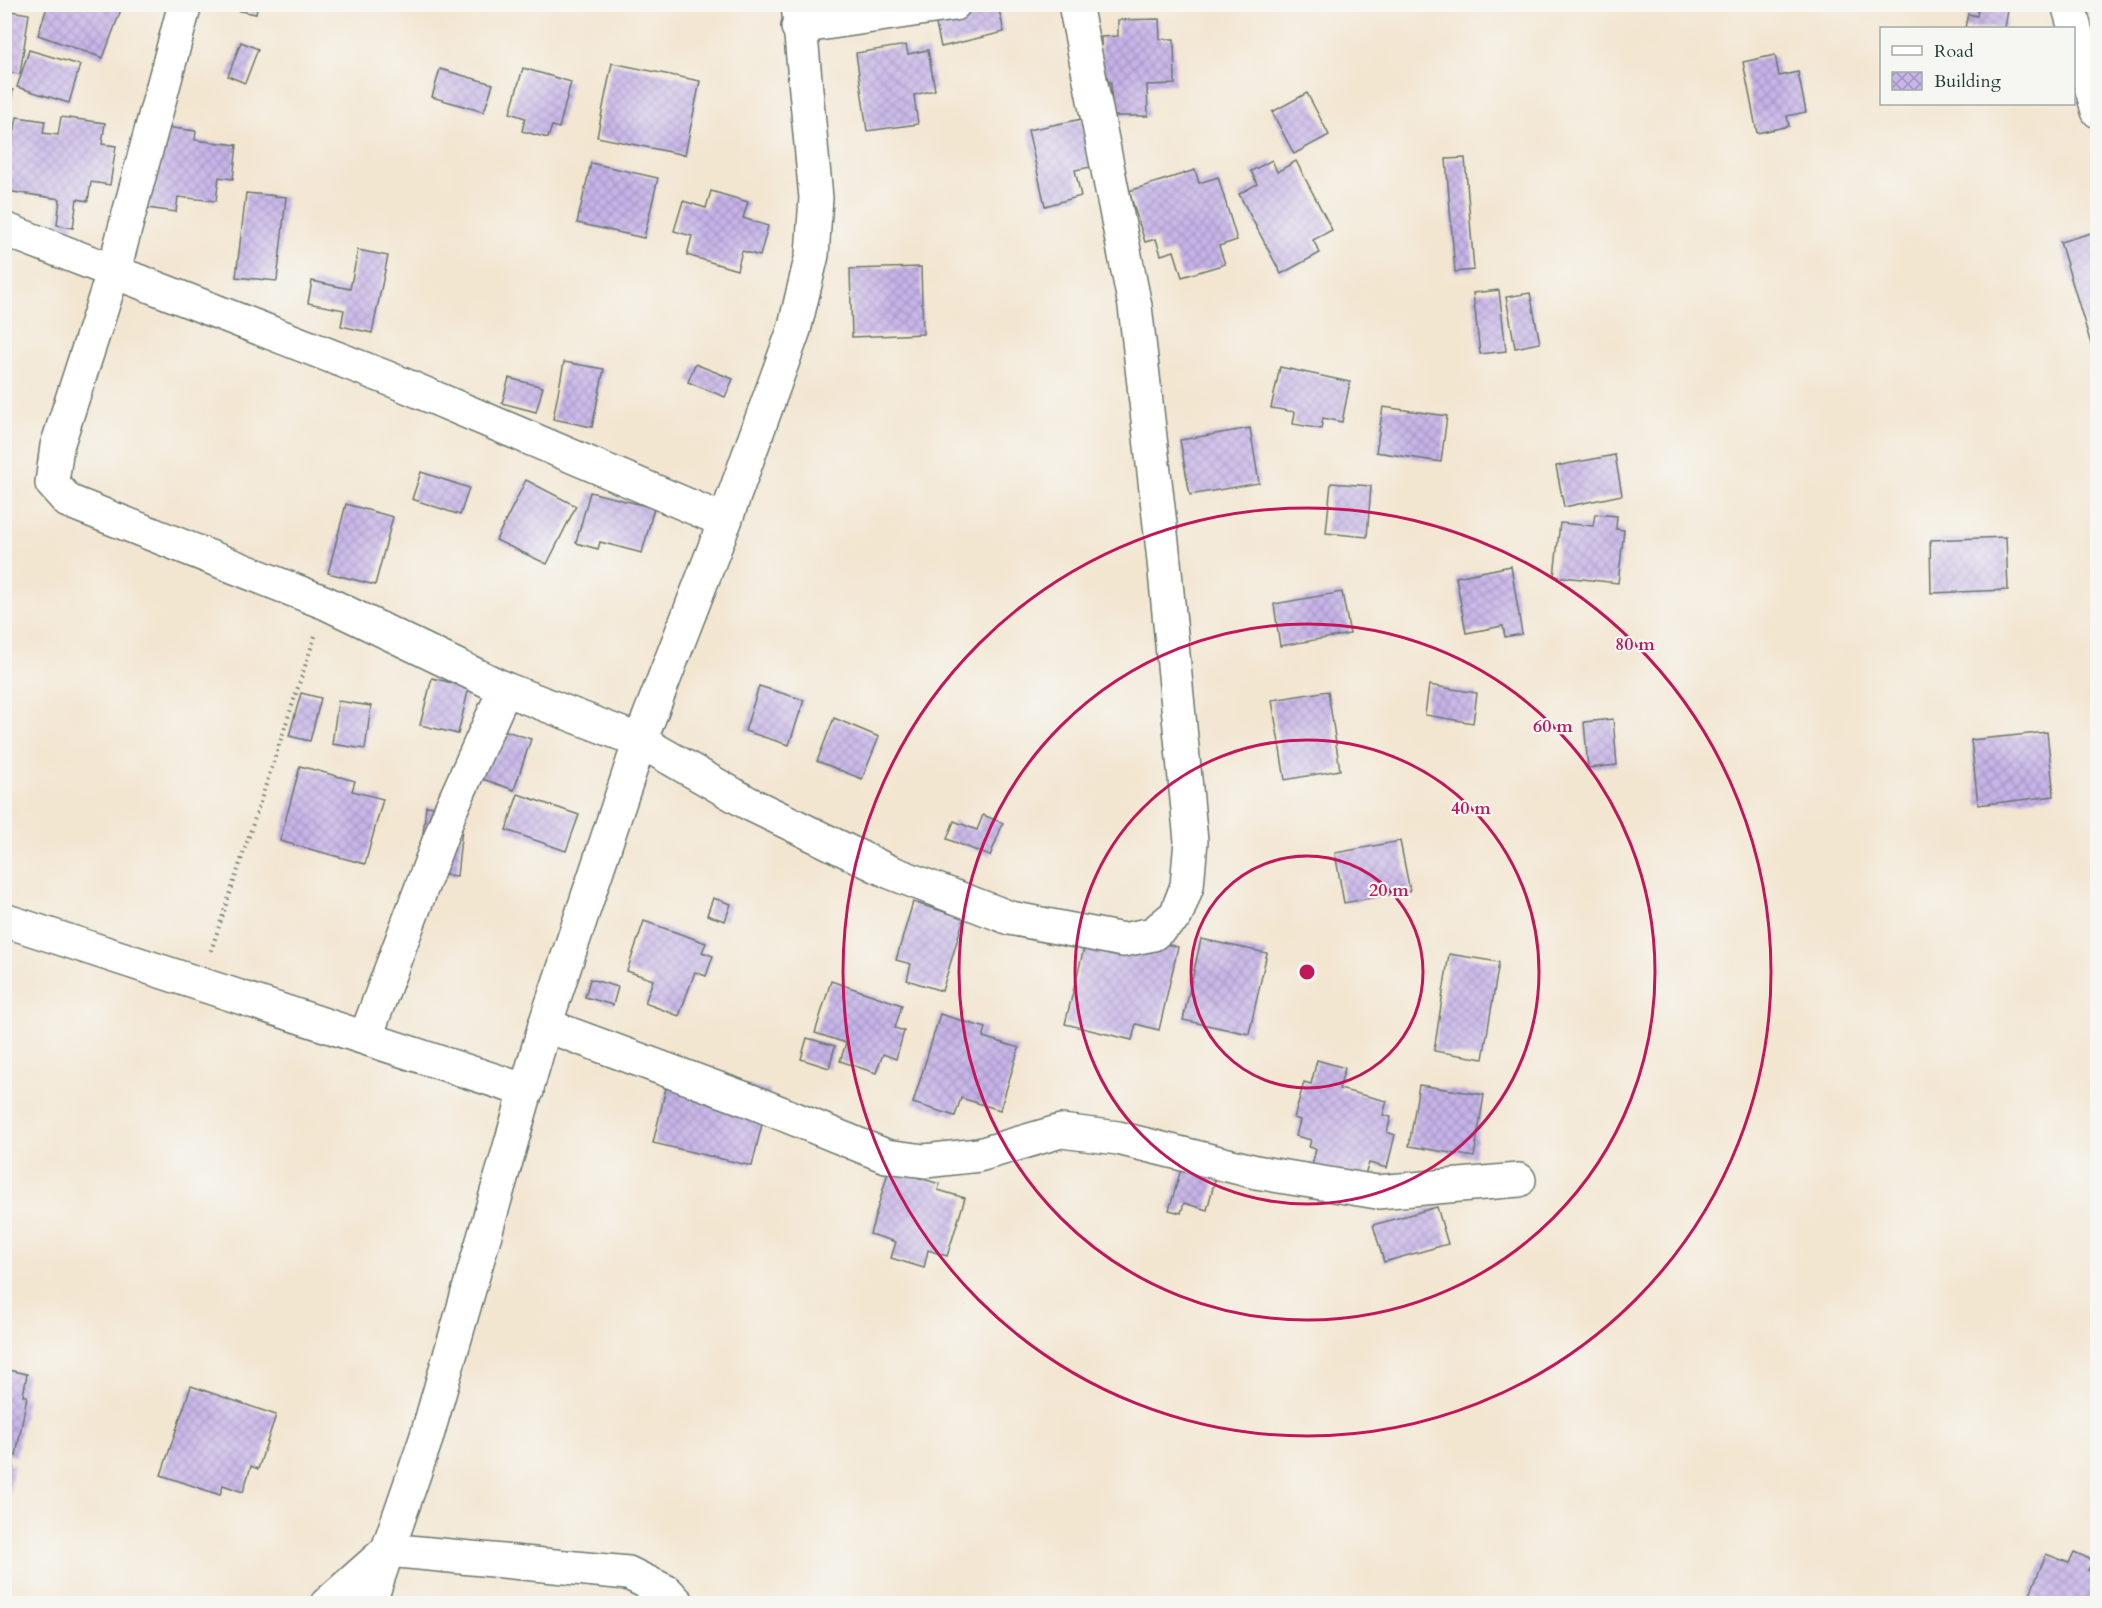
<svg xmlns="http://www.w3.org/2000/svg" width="2102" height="1608" font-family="Cardo,serif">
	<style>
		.building { fill: url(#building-cross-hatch) }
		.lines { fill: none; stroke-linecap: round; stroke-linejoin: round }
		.street-casing { stroke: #69786b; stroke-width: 36 }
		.path { stroke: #69786b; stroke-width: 4; stroke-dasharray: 1.5 4.5; stroke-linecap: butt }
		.street { stroke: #fff; stroke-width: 33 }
		.ring { fill: none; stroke: #c2185b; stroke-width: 3 }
		.centre { fill: #c2185b; stroke: #f6f6f2; stroke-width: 3 }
		.ring-label { font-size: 18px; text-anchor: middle; font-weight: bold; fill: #c2185b; stroke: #f6f6f2; stroke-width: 4.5; stroke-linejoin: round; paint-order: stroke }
	</style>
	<defs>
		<pattern id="building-cross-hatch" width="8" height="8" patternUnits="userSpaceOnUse" patternTransform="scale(1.5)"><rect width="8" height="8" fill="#c7b4e9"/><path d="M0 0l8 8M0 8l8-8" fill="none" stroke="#a194be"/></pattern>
	</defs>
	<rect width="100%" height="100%" fill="#f6f6f2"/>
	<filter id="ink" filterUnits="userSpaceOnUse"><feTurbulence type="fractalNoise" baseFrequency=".0167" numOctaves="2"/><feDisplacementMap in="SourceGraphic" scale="12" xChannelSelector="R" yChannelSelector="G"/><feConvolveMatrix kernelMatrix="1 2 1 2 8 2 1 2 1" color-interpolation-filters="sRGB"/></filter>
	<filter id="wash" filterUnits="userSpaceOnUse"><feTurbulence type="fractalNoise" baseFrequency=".008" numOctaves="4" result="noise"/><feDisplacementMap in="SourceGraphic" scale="24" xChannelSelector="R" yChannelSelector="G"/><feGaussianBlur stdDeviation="1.35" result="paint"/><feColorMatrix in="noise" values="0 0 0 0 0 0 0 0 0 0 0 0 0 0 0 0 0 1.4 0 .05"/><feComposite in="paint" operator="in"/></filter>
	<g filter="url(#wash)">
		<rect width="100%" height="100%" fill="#f3e6d1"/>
		<g id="blocks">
			<g class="building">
				<polygon points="48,4 122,7 103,58 38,35"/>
				<polygon points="205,4 258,4 256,14"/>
				<polygon points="1979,4 2009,4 2005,28 1965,28 1968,14 1977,16"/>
				<polygon points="998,5 1004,32 941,47 935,20"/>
				<polygon points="4,10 29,14 20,74 4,72"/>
				<polygon points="1159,19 1160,39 1174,39 1175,84 1147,85 1148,116 1112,116 1111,82 1102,82 1101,37 1118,36 1118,20"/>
				<polygon points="241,42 258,49 245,83 228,76"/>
				<polygon points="906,45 908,54 928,50 935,90 914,95 918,124 867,131 856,53"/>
				<polygon points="29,50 80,65 69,103 17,87"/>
				<polygon points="1775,55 1779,76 1798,72 1806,112 1787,116 1789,126 1757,133 1743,62"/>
				<polygon points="612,63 700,81 685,155 597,137"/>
				<polygon points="523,68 571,82 559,128 552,126 548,138 522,131 525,118 510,113"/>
				<polygon points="440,69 493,84 484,112 432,97"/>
				<polygon points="4,88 13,90 7,120 4,119"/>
				<polygon points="1307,93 1329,135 1294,154 1272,112"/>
				<polygon points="17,117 45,121 43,133 58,135 61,117 105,123 102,144 116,146 110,185 91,182 88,201 77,199 73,228 57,225 60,199 7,191 9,177 4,176 4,138 13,139"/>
				<polygon points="1082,119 1091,167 1075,170 1081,196 1045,206 1028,130"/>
				<polygon points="157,126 196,131 195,140 237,145 233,179 219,177 216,201 178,197 176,212 147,208"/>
				<polygon points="1465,158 1474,270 1455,272 1446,159"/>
				<polygon points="1272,160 1277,172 1296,161 1332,230 1313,240 1320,253 1281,274 1239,194 1257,184 1251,171"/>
				<polygon points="591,163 658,178 644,238 577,223"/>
				<polygon points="1195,170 1199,183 1218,177 1237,240 1219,246 1225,264 1182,277 1174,251 1161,255 1156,239 1145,242 1129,191"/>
				<polygon points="711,191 748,202 743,218 768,226 760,256 742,251 737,270 687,255 692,236 674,231 683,201 706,208"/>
				<polygon points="246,193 286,197 277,281 236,277"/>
				<polygon points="2098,231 2098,364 2097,364 2060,242"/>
				<polygon points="358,250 388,256 372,333 341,326 344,310 308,303 312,281 350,289"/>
				<polygon points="921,267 923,334 852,337 850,269"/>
				<polygon points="1499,290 1506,351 1480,354 1473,293"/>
				<polygon points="1530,293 1540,343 1515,348 1506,297"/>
				<polygon points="564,362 604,369 592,427 553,419"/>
				<polygon points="695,364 733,379 725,397 688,382"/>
				<polygon points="1280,367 1350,382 1342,422 1323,418 1321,429 1293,424 1295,412 1271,408"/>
				<polygon points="509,378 543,387 536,412 502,403"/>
				<polygon points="1383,407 1447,416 1441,462 1376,452"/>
				<polygon points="1250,428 1259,483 1190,495 1180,440"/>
				<polygon points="1615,455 1622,495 1564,507 1556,466"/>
				<polygon points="421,472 469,488 460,515 412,499"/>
				<polygon points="526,480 576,506 547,564 496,540"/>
				<polygon points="1331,483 1371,486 1367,537 1326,533"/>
				<polygon points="590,492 654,508 642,553 600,542 598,549 576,543"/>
				<polygon points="346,504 393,517 375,585 328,573"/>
				<polygon points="1595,514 1617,516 1616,529 1624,530 1618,583 1554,576 1560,523 1593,526"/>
				<polygon points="2006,537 2008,590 1931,593 1930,540"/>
				<polygon points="1511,566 1522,634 1505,637 1503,626 1466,633 1456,577"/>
				<polygon points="1342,592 1350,634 1280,646 1274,604"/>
				<polygon points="432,678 469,687 458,734 420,725"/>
				<polygon points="1429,685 1477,693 1473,723 1425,715"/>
				<polygon points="759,686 804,700 789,745 745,731"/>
				<polygon points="1328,691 1340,770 1285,780 1272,700"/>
				<polygon points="301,693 321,698 310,741 289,736"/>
				<polygon points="338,701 371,706 365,749 332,744"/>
				<polygon points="834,718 879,737 862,779 817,761"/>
				<polygon points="1613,719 1617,765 1588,768 1584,722"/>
				<polygon points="494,727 531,739 514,790 477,777"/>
				<polygon points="2047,732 2054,796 1978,805 1971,740"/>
				<polygon points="300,766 355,781 352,791 383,799 365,864 280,841"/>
				<polygon points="518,794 579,815 566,851 506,830"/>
				<polygon points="426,806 464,810 457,876 419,872"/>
				<polygon points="983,815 1003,823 990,856 947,839 954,821 977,830"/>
				<polygon points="1400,841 1410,891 1344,903 1335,853"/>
				<polygon points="713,898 731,904 725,921 707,915"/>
				<polygon points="913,902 964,918 942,991 907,980 911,964 896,960"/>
				<polygon points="644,921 706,943 702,952 713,956 706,976 695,972 679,1016 645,1003 653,980 627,971"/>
				<polygon points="1097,928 1178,947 1159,1030 1136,1024 1132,1040 1065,1024 1084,948"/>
				<polygon points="1201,939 1267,953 1249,1034 1183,1020"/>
				<polygon points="1449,954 1499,962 1483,1059 1434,1051"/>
				<polygon points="590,979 618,987 613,1005 585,997"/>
				<polygon points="831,981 902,1005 895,1028 904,1031 896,1059 883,1054 876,1073 840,1061 846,1043 815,1033"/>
				<polygon points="940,1014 986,1028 983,1037 1019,1048 1000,1110 961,1098 955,1116 913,1103"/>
				<polygon points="807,1038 835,1046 829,1068 801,1059"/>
				<polygon points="1317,1060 1345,1068 1339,1089 1387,1101 1383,1115 1391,1117 1387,1132 1395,1135 1387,1168 1369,1163 1364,1178 1312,1165 1316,1149 1309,1147 1311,1140 1296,1136 1300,1120 1294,1118 1304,1082 1311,1084"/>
				<polygon points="671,1067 770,1090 752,1166 653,1143"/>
				<polygon points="1419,1085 1484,1095 1474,1157 1409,1146"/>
				<polygon points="1182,1166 1216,1176 1207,1210 1184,1203 1181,1213 1169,1210"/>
				<polygon points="889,1169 940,1184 938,1190 965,1198 947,1256 928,1250 924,1268 891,1258 896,1242 870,1234"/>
				<polygon points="1437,1207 1448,1244 1384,1262 1373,1225"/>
				<polygon points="4,1369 27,1374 23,1396 27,1396 16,1456 9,1455 7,1464 14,1465 6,1511"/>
				<polygon points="191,1386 276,1415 258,1469 251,1466 243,1492 223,1485 220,1495 161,1475"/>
				<polygon points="2074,1552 2092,1560 2088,1570 2098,1574 2098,1604 2026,1604 2046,1554 2069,1563"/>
			</g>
		</g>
	</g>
	<g filter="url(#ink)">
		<use href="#blocks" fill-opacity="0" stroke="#69786b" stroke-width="1.5"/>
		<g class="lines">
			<defs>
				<g id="street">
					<polyline points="185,4 114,270 57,446 52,483 68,501 326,603 505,689 640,741 748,803 890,872 1010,918 1123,940 1153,934 1176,915 1187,886 1191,841 1163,551 1135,306 1075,4"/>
					<polyline points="2068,4 2098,111"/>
					<polyline points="798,27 954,4"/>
					<polyline points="4,229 390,379 725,521"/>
					<polyline points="4,920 527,1091"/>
					<polyline points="545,1025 751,1101 886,1156 925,1161 979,1155 1061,1131 1118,1138 1256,1172 1377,1192 1519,1180"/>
					<polyline points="366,1036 451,809 505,689"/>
					<polyline points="327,1604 388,1550 628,1573 667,1592 678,1604"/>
					<polyline points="369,1604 426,1439 545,1025 640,741 725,521 794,330 812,255 816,198 798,4"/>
				</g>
			</defs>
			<use href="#street" class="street-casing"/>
			<polyline class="path" points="211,951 315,636"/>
			<use href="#street" class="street"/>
		</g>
	</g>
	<g class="ring">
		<circle cx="1307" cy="972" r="116"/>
		<circle cx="1307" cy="972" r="232"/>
		<circle cx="1307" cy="972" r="348"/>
		<circle cx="1307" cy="972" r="464"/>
	</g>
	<circle cx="1307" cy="972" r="9" class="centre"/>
	<g class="ring-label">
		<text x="1635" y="650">80 m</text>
		<text x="1553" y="732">60 m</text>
		<text x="1471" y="814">40 m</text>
		<text x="1389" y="896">20 m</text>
	</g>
	<rect width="2102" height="1608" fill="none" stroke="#f6f6f2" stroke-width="24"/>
	<rect x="1880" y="27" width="195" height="78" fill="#f6f6f2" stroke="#a0aca6" stroke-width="1.5"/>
	<rect x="1892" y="46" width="30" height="9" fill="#ffffff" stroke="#a0aca6" stroke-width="1.5"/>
	<text x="1934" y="57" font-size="18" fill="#1f3d34">Road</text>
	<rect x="1892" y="72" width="30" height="18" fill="url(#building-cross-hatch)" stroke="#a0aca6" stroke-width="1.5"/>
	<text x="1934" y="87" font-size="18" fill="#1f3d34">Building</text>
</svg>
